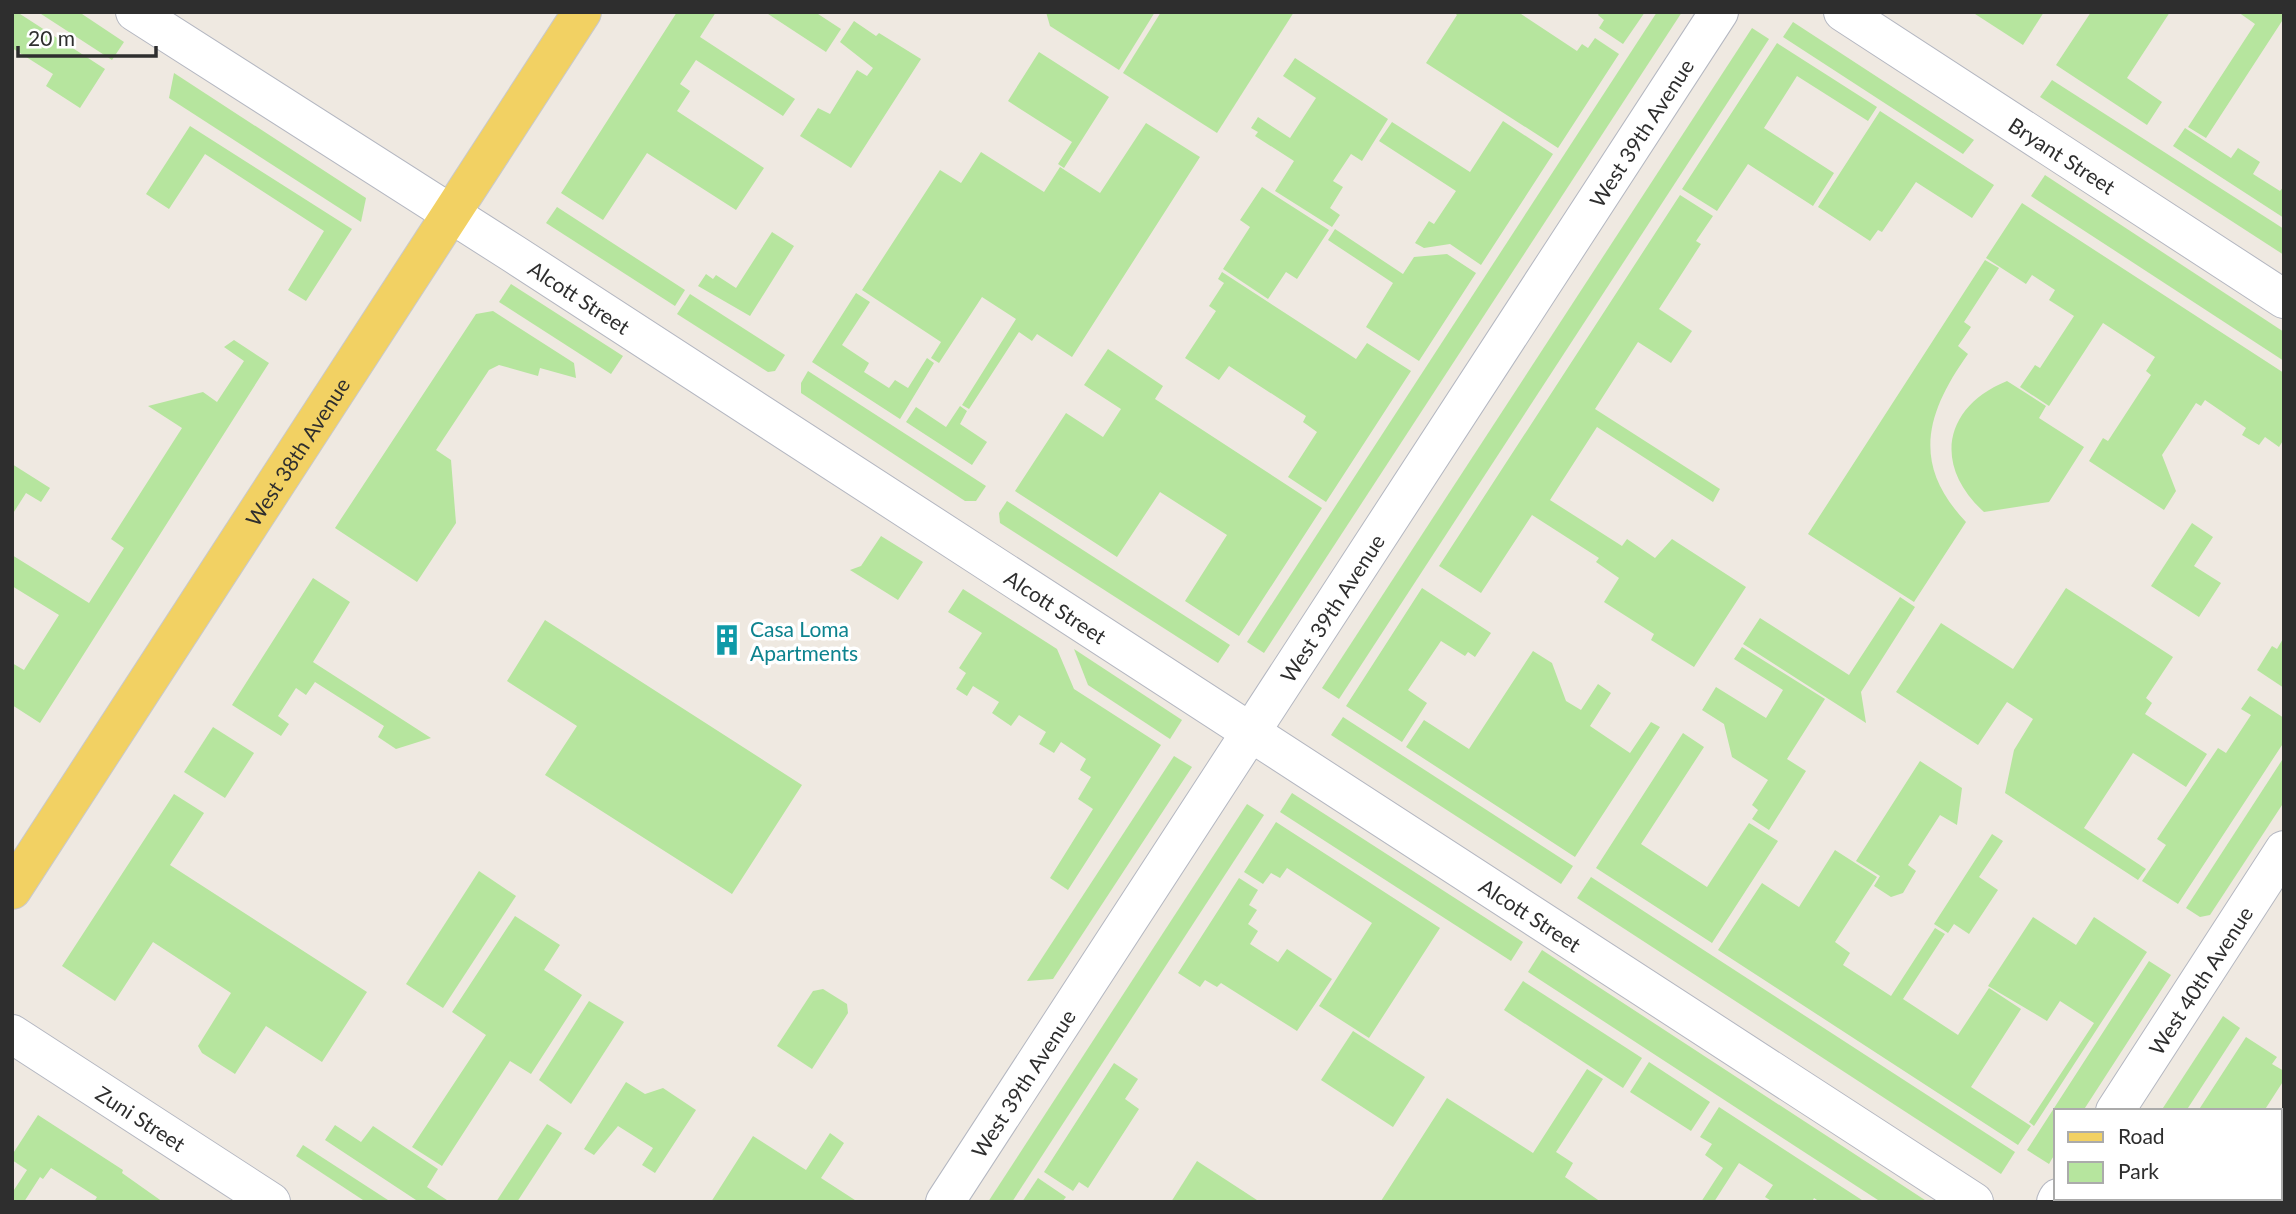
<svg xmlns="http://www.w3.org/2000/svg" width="2296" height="1214" font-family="Lato,sans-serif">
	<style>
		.green { fill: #b6e59e }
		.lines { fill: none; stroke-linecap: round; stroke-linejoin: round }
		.minor-casing { stroke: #b4b7c1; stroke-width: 40 }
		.major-casing { stroke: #c9c9c9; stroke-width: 40 }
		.minor { stroke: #fff; stroke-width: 38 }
		.major { stroke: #f2d163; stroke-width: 38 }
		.labels { text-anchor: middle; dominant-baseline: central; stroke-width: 7; stroke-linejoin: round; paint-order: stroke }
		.street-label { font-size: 21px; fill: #2e2e2e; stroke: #fff }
		.culture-label { font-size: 21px; fill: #0d838f; stroke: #fff; text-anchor: start }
	</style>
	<rect width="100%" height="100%" fill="#efe9e1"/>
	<g class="green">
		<polygon points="12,12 17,12 105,69 80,108 46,86 53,74 12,48"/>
		<polygon points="38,12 79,12 124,42 112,60"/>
		<polygon points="677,12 716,12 700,37 795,99 783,116 696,60 680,84 690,91 677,111 764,168 736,210 647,153 603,220 561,193"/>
		<polygon points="765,12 815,12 841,29 826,52"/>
		<polygon points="1046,12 1155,12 1119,70 1050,26"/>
		<polygon points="1161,12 1294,12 1217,133 1123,73"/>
		<polygon points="1454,12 1518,12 1577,51 1582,44 1588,48 1595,38 1619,54 1558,148 1426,63 1457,15"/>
		<polygon points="1600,12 1645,12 1623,44 1599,28 1604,20 1598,15"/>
		<polygon points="1657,12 1682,12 1264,653 1247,642"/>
		<polygon points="1972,12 2044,12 2023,45"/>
		<polygon points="2091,12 2170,12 2127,78 2162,102 2147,125 2056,65"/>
		<polygon points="2238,12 2284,12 2284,18 2206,138 2188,127 2255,24"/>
		<polygon points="854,21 876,36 879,33 921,59 851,168 800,136 818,108 830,114 857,70 867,76 873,68 840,42"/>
		<polygon points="1793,22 1974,140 1963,154 1783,37"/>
		<polygon points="1752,28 1769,39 1339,699 1322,688"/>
		<polygon points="1777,43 1877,107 1868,121 1797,76 1764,128 1834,173 1813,206 1748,164 1717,211 1682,189"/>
		<polygon points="1039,52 1109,97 1064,168 1058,164 1072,142 1008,101"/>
		<polygon points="1295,58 1388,119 1362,161 1351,154 1333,181 1343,187 1330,208 1340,215 1332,227 1275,191 1294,161 1255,136 1258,132 1251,128 1258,117 1290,138 1316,98 1283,76"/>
		<polygon points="174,73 366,198 361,222 169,98"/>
		<polygon points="2052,80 2284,229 2284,255 2040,97"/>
		<polygon points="1880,111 1994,185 1972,218 1916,182 1882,232 1878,230 1870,241 1818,207"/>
		<polygon points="1503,121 1553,154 1481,265 1450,244 1424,248 1415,243 1429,221 1434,224 1456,191 1379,141 1392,122 1470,172"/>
		<polygon points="1146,123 1200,157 1072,357 1037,334 1032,341 1019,332 969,409 962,405 1016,319 982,297 939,363 931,358 941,342 862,290 940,170 961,183 981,152 1044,192 1060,167 1100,193"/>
		<polygon points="190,126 352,229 306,301 288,290 324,231 205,154 169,209 146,194"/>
		<polygon points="2185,128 2231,158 2238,148 2260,162 2253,174 2280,191 2284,186 2284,218 2173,146"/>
		<polygon points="2045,175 2284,332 2284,361 2031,196"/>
		<polygon points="1262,187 1329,230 1297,279 1286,272 1268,299 1223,269 1250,227 1240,220"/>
		<polygon points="1680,195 1713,216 1696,241 1701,244 1659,309 1692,331 1671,363 1638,342 1595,409 1720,489 1713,502 1597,427 1550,500 1622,546 1627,539 1655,558 1672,539 1746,587 1694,667 1651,640 1654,634 1604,602 1619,578 1596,562 1599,558 1532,515 1481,593 1439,566"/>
		<polygon points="2022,203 2284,373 2284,439 2279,447 2265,437 2259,445 2242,435 2246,428 2205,400 2201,406 2196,403 2162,455 2176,491 2164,510 2089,461 2103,438 2108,441 2151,375 2146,371 2155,357 2103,323 2049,406 2020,387 2035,365 2040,368 2074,316 2049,300 2055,290 2032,275 2026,284 1986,258"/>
		<polygon points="557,207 685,290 675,306 546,223"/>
		<polygon points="1335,229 1403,274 1414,257 1447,254 1476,273 1419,361 1366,327 1393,283 1328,240"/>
		<polygon points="772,232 794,246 750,316 698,286 706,274 713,279 716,275 736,288"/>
		<path d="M1985 260 1999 268 1964 322 1971 327 1958 346 1968 354C1926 413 1911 464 1966 522L1914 602 1808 534Z"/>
		<polygon points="1222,272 1356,359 1367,343 1411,371 1326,502 1288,477 1317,432 1303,422 1306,416 1229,366 1219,380 1185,358 1216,311 1209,306 1224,283 1218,279"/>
		<polygon points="511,284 623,356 611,374 499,302"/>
		<polygon points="856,293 870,302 842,345 869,363 864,372 889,388 895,380 908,388 927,358 934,363 900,419 812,362"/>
		<polygon points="690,294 785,355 775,371 768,372 677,314"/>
		<polygon points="493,311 574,363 576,378 540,368 538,376 499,365 489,370 436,450 451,460 456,523 417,582 335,528 476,314"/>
		<polygon points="234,340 269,363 40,723 12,705 12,663 24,670 59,615 12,586 12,555 89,603 124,548 111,539 182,428 148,406 203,392 217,402 244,361 224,347"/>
		<polygon points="1108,349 1163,386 1155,399 1322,508 1239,636 1185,601 1227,535 1160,492 1117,557 1015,491 1066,413 1103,437 1121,409 1084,385"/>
		<polygon points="808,371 986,486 976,501 965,501 801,393 801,383"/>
		<path d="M2007 381 2046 406 2039 418 2084 447 2049 502 1984 512C1933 466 1943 407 2007 381Z"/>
		<polygon points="960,406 967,411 960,424 987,442 972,465 906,422 916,407 946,427"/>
		<polygon points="12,464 50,488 41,502 26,493 12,515"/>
		<polygon points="1007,501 1230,645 1218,663 1000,523 999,513"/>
		<polygon points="2192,523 2213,537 2194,566 2221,583 2199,617 2151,586"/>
		<polygon points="881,536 923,562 898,600 850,570 861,566"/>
		<polygon points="313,578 350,602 313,662 431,738 396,749 378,737 384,726 315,682 306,695 296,688 278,716 289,724 281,736 232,705"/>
		<polygon points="1422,588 1491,633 1475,657 1468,652 1465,656 1441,641 1408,690 1427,703 1402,742 1346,706"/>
		<polygon points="2066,588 2173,657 2146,698 2152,703 2145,714 2207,754 2186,787 2133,753 2084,828 2146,869 2138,880 2005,793 2014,750 2033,719 2007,702 1978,745 1896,692 1941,623 2013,669"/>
		<polygon points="963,589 1057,649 1074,689 1161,745 1068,890 1050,878 1093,809 1078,799 1091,777 1080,770 1086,759 1061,742 1054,753 1039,744 1046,732 1019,715 1011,726 992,713 999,702 973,686 967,696 956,689 966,673 959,668 982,633 948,612"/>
		<polygon points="1900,597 1915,607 1861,692 1866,723 1743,644 1760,618 1849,675"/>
		<polygon points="545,620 802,785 732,894 545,775 577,726 507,681"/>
		<polygon points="2284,637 2284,688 2257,670 2272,646 2277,649"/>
		<polygon points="1742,647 1825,699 1787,759 1806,771 1769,830 1752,819 1758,810 1752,805 1768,780 1732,757 1724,724 1702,710 1716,687 1766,718 1783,690 1734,659"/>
		<polygon points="1074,649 1182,720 1170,739 1088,685"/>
		<polygon points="1533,651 1552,663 1566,701 1581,710 1598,684 1611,693 1590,726 1630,753 1651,722 1660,727 1575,857 1406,747 1424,720 1469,749"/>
		<polygon points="2250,696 2284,718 2284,742 2178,904 2142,881 2166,845 2157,839 2218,748 2226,753 2251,715 2241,709"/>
		<polygon points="1343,717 1573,866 1561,884 1331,735"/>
		<polygon points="213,727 254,753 225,798 184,772"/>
		<polygon points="1683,733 1704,747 1641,844 1707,887 1749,823 1778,841 1712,943 1596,868"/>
		<polygon points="1174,756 1192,767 1053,979 1027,981"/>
		<polygon points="2284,757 2284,802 2210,915 2200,917 2186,908"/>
		<polygon points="1920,761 1962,788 1957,825 1940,815 1908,865 1916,871 1903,893 1891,897 1874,886 1880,876 1856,861"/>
		<polygon points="1292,793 1523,942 1511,961 1280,812"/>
		<polygon points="174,794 204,813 170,865 367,992 322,1062 266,1026 235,1074 202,1053 198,1046 231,993 153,942 115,1001 62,966"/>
		<polygon points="1247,804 1264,815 1012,1202 988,1202"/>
		<polygon points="1276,822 1440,928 1369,1038 1319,1006 1372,923 1287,868 1280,878 1271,873 1263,884 1244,872"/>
		<polygon points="1992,834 2003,841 1979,877 1998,890 1969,934 1954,924 1948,933 1934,924"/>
		<polygon points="1835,850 1877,877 1835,942 1850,953 1843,965 1891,996 1935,928 1945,934 1903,999 1958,1035 1989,988 2021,1009 1971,1087 2031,1126 2018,1145 1718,950 1762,883 1799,907"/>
		<polygon points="479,871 516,896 443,1008 406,984"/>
		<polygon points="1591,877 2015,1152 2001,1174 1577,898"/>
		<polygon points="1239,878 1258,890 1249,905 1257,910 1248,924 1258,931 1250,944 1278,962 1287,949 1332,979 1297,1031 1221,983 1217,987 1205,980 1200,987 1178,973"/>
		<polygon points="515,916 560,945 544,970 582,995 531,1074 510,1061 442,1166 412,1147 486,1035 452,1012"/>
		<polygon points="2033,917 2076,945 2094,917 2147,952 2034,1126 2029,1122 2094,1023 2060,1001 2047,1021 1988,986"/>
		<polygon points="1542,950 1928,1202 1881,1202 1528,972"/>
		<polygon points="2149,961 2171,975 2083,1111 2056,1111 2056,1152 2049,1164 2027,1150"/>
		<polygon points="1523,981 1642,1058 1623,1088 1504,1010"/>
		<polygon points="823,989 847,1004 848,1013 812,1069 777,1046 813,991"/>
		<polygon points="589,1001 624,1022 571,1104 539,1080"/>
		<polygon points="2223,1016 2240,1028 2186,1111 2161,1111"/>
		<polygon points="1353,1031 1425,1077 1393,1127 1321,1080"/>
		<polygon points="2246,1037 2277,1057 2272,1064 2284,1071 2284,1080 2264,1111 2198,1111"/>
		<polygon points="1649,1062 1710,1102 1691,1131 1630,1092"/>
		<polygon points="1114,1063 1138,1079 1125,1099 1139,1109 1088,1188 1079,1182 1073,1191 1044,1172"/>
		<polygon points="1587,1069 1603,1079 1556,1152 1573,1163 1565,1177 1601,1202 1381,1201 1447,1098 1533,1153"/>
		<polygon points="626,1082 645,1094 663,1088 696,1110 655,1173 642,1165 653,1148 618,1126 594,1155 584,1149"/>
		<polygon points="1719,1107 1865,1202 1820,1202 1814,1198 1812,1202 1773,1202 1765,1197 1773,1185 1739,1163 1714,1202 1701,1202 1723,1168 1705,1155 1712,1144 1700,1137"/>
		<polygon points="38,1115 123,1170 122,1173 163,1202 94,1202 97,1197 51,1168 43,1179 40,1177 24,1202 12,1202 12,1193 27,1170 12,1160 12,1155"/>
		<polygon points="547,1124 562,1133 517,1202 496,1202"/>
		<polygon points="335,1125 361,1142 373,1126 438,1169 427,1187 450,1202 419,1202 325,1140"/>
		<polygon points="830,1133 844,1143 821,1178 858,1202 711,1202 753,1136 806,1170"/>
		<polygon points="303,1145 391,1202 366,1202 296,1156"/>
		<polygon points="1197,1161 1260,1202 1171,1202"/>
		<polygon points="1038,1178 1066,1197 1062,1202 1022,1202"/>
	</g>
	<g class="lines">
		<defs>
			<g id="minor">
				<path id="s1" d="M135 12 514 254 1974 1202"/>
				<path id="s2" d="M1843 12 2284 299"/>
				<path id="s3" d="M12 1034 271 1202"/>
				<path id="s4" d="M2115 1111 2284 850"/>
				<path id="s5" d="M945 1202 1719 12"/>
				<polyline points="2056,1202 2058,1198"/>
			</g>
			<g id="major">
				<path id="s6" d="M12 890 582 12"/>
			</g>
		</defs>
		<use href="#minor" class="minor-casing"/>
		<use href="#major" class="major-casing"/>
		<use href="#minor" class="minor"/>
		<use href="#major" class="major"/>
	</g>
	<defs>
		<symbol id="building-bare" viewBox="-9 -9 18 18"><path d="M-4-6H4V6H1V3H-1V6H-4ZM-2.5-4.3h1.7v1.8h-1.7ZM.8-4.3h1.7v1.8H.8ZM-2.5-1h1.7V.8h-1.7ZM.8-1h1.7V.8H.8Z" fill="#0f9aa8" stroke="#fff" stroke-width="2.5" paint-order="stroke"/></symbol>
	</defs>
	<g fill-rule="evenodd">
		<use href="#building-bare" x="705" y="618" width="44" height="44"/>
	</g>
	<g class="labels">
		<g class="street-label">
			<text stroke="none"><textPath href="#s5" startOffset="1276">West 39th Avenue</textPath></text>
			<text stroke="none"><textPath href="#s2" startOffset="262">Bryant Street</textPath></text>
			<text stroke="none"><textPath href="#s1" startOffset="528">Alcott Street</textPath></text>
			<text stroke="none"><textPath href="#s6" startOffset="523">West 38th Avenue</textPath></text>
			<text stroke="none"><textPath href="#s1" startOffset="1096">Alcott Street</textPath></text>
			<text stroke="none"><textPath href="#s5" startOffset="709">West 39th Avenue</textPath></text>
			<text stroke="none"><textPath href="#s1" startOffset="1662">Alcott Street</textPath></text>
			<text stroke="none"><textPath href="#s4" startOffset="156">West 40th Avenue</textPath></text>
			<text stroke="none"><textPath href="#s5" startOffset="142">West 39th Avenue</textPath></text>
			<text stroke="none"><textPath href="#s3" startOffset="154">Zuni Street</textPath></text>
		</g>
		<g class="culture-label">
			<text x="750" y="628">Casa Loma<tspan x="750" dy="24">Apartments</tspan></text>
		</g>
	</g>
	<rect width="2296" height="1214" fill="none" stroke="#2e2e2e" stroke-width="28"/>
	<rect x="2054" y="1109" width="228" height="91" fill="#ffffff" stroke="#ababab" stroke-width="2"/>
	<rect x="2068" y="1132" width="35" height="10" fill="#f2d163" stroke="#ababab" stroke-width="2"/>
	<text x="2118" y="1144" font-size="21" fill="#2e2e2e">Road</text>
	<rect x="2068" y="1162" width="35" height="21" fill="#b6e59e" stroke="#ababab" stroke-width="2"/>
	<text x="2118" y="1179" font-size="21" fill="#2e2e2e">Park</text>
	<path d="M18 46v10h138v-10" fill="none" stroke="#2e2e2e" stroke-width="3.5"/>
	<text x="28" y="46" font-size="21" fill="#2e2e2e" stroke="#ffffff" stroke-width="5" paint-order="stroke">20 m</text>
</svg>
